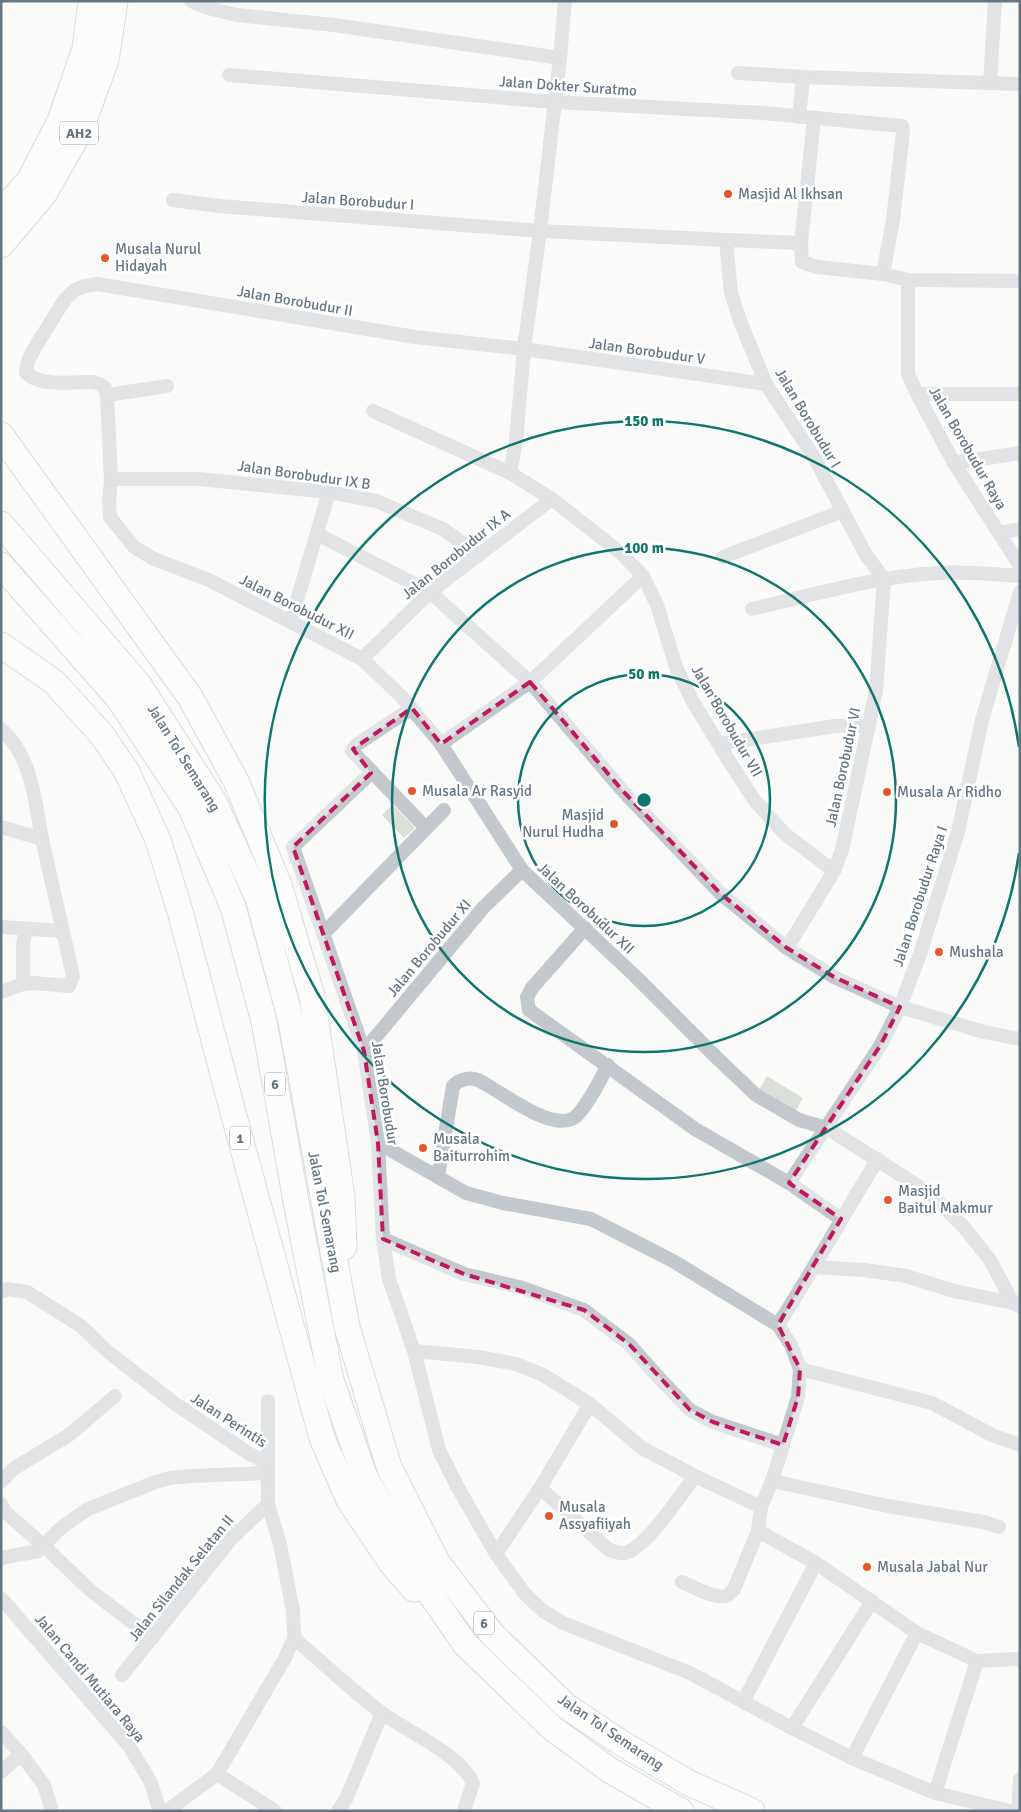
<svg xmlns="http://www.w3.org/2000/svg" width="1021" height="1812" font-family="Signika,sans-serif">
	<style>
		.pitch { fill: #dadfd7 }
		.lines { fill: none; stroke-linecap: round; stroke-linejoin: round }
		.motorway-casing { stroke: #b4b9bd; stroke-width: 27 }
		.minor { stroke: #c3c8cc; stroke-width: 14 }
		.motorway { stroke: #fff; stroke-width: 25 }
		.marked { fill: none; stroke: #c2185b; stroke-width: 4; stroke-dasharray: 10 6; stroke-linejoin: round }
		.ring { fill: none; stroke: #0f766e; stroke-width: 2.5 }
		.poi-dot { fill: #e4572e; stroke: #fff; stroke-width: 2 }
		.labels { text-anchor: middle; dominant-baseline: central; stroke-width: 5; stroke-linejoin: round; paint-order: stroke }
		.shield { fill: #fff; stroke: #939fa8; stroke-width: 1 }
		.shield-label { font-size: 14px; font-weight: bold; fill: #657683 }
		.street-label { font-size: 15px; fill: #657683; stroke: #fff }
		.poi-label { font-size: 15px; fill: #657683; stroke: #fff; text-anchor: start }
		.centre { fill: #0f766e; stroke: #fff; stroke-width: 2.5 }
		.ring-label { font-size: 15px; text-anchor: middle; font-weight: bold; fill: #0f766e; stroke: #fff; stroke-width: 5; stroke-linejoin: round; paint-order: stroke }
	</style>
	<rect width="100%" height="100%" fill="#fafaf8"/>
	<g class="pitch">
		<polygon points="393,805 415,828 404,838 382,815"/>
		<polygon points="767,1076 803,1098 794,1114 758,1092"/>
	</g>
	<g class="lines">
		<defs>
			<g id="motorway">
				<polyline points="1,212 29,181 60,121 85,49 91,1"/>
				<polyline points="1,245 44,194 80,131 106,60 115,1"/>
				<polyline points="1,435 190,697 236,781 279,885 312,996 342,1197 344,1247"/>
				<polyline points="1,524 139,685 213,800 258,898 291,1021 347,1327 389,1467 437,1562 492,1634 566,1706 623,1744 689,1783 752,1811"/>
				<polyline points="1,565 119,699 191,808 233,907 264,1021 297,1207 331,1380 364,1475 418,1576 465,1644 552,1728 611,1771 681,1811"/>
				<polyline points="1,645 54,682 102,735 127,772 158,840 180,911 234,1116 322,1438 349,1500 392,1564 414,1589"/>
			</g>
		</defs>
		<use href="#motorway" class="motorway-casing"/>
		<g class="minor">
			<polyline points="191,1 208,8 237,15 334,25 560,58"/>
			<polyline points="738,73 803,77 1020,84"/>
			<polyline points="229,75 555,102 763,113 902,126 903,132 893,220 883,274 908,280 1020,281"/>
			<polyline points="990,83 995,1"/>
			<polyline points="799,117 803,77"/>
			<polyline points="814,119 801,243 802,262 817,267 883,274"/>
			<polyline points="173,200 219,206 540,231 726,240 731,293 740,321 766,384 814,457 866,555 884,579"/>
			<polyline points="726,240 801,243"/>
			<polyline points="908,280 908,374 917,394 954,463 1020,566"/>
			<path d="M766 384 524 349 415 337 97 284 85 286 75 290 65 299 34 349 28 361 26 372C37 387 75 382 92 382L100 384 105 388 107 395 111 479 109 502 110 517 134 547 154 559 209 580 362 659 402 697 441 744 522 870 634 975 719 1060 756 1095 799 1120 827 1128 929 1193 963 1226 990 1260 1013 1303 1020 1307"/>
			<polyline points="917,394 1020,394"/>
			<polyline points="107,395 167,386"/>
			<polyline points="373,411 510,473 552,499 622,554 643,576 657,605 676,667 693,702 729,761 755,801 785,834 834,871"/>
			<polyline points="954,463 1020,453"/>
			<polyline points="510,473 516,441 524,349 540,231 560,58 565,1"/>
			<polyline points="111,479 199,479 329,492 376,501 443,529 479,555"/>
			<polyline points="999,533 1020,529"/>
			<polyline points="317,534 430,592 530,682 622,790 720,893 787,948 834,977 900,1007 984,1032 1020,1039"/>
			<polyline points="723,557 843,511"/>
			<path d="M752 609C812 595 874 577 936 573 964 571 992 574 1020 576"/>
			<polyline points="291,621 329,492"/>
			<polyline points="362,659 430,592 552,499"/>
			<polyline points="412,708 356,745 352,751 426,828"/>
			<path d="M1 729C32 756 35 801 42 839"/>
			<polyline points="441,744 530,682 643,576"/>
			<polyline points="719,744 835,726 869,726"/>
			<polyline points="371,773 293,847 364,1051 378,1143 383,1239 389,1279 414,1351 439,1450 457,1486 496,1554 525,1594 543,1611 563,1623 690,1673 792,1728 852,1758 935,1793 1010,1811"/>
			<polyline points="1,827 42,839 73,976 69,986 35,983 23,984 1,992"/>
			<polyline points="1,927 63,931"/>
			<polyline points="585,928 532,988 527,997 529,1010 695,1129 789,1183 841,1219"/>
			<polyline points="323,934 444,810"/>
			<polyline points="787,948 834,871 842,850 876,691 884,579"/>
			<polyline points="23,984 23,944 26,930"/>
			<polyline points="364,1051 483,908 522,870"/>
			<polyline points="378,1143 466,1193 503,1203 591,1219 673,1261 778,1325"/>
			<path d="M878 1159C844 1214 813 1270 778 1325L791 1345 800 1369 798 1397 772 1481 761 1507 758 1531 816 1563 917 1633 977 1661 1020 1659"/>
			<path d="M438 1177 453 1086C459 1079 470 1077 478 1080 499 1090 548 1130 572 1119 583 1114 602 1077 608 1065"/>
			<polyline points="789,1183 880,1046 900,1007 920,954 958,832 982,720 1020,592"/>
			<polyline points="383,1239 464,1274 523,1288 584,1310 629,1344 659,1378 690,1410 713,1422 783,1445"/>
			<polyline points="815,1267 864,1270 906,1276 954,1291 1013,1303"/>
			<polyline points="1,1292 8,1289 27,1292 81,1326 107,1351 174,1403 248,1453 267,1463"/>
			<polyline points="414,1351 478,1357 516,1364 543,1375 590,1404 642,1448 695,1476 761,1507"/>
			<polyline points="800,1369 932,1403 992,1435 1020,1445"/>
			<path d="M268 1401V1504L280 1544 293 1611 294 1638C323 1663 351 1690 382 1713 408 1732 460 1754 473 1783L464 1811"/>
			<polyline points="772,1481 888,1506 983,1522 999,1527"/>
			<polyline points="1,1482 13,1469 69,1435 115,1396"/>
			<path d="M540 1488 609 1550C616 1552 622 1555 628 1552 649 1543 680 1496 695 1476"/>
			<polyline points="1,1504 4,1511 43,1545 91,1591 153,1638"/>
			<polyline points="496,1554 540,1488 590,1404"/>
			<polyline points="1,1558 38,1551 62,1527 88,1509 153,1483 170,1478 191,1476 267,1473"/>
			<path d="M682 1582C692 1586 718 1601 728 1595 730 1593 732 1591 734 1589L758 1531"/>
			<polyline points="1,1598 129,1746 150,1781 160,1811"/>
			<polyline points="122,1675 231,1539 268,1504"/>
			<polyline points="743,1702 816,1563"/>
			<polyline points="792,1728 872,1601"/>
			<polyline points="1,1732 21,1754 44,1785 52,1811"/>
			<polyline points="852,1758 917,1633"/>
			<polyline points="1,1772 21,1754"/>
			<polyline points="217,1774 275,1811"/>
			<polyline points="935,1793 977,1661"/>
			<polyline points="167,1811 217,1774 285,1658 294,1638"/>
			<polyline points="338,1811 346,1799 382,1713"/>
			<polyline points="1018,1811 1020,1779"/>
		</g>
		<use href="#motorway" class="motorway"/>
	</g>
	<path d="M0 0H1021V1812H0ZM530 682 622 790 720 893 787 948 834 977 900 1007 880 1046 789 1183 841 1219 778 1325 800 1369 798 1397 783 1445 713 1422 690 1410 629 1344 584 1310 464 1274 383 1239 378 1143 364 1051 293 847 371 773 353 749 412 708 441 744Z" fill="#fafaf8" fill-opacity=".55" fill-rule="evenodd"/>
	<path class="marked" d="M530 682 622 790 720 893 787 948 834 977 900 1007 880 1046 789 1183 841 1219 778 1325 800 1369 798 1397 783 1445 713 1422 690 1410 629 1344 584 1310 464 1274 383 1239 378 1143 364 1051 293 847 371 773 353 749 412 708 441 744Z"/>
	<g class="ring">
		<circle cx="644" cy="800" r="126"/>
		<circle cx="644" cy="800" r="252"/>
		<path d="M1019 853A379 379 0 1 1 1019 747"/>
	</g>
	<g class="poi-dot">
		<circle cx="728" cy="194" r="5"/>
		<circle cx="105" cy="258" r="5"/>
		<circle cx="412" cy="791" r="5"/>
		<circle cx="887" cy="792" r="5"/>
		<circle cx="614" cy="824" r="5"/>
		<circle cx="939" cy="952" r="5"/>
		<circle cx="423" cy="1148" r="5"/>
		<circle cx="888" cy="1200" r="5"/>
		<circle cx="549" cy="1516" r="5"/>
		<circle cx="867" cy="1567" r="5"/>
	</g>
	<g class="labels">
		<g class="shield">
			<rect x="60" y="121.5" width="38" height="23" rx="4"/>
			<rect x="265" y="1072.5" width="20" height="23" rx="4"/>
			<rect x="230" y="1126.5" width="20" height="23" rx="4"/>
			<rect x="474" y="1611.5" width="20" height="23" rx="4"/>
		</g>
		<g class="shield-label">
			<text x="79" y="133">AH2</text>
			<text x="275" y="1084">6</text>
			<text x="240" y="1138">1</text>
			<text x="484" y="1623">6</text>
		</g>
		<g class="street-label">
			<text transform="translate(568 86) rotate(4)">Jalan Dokter Suratmo</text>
			<text transform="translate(358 201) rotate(4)">Jalan Borobudur I</text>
			<text transform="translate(295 301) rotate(10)">Jalan Borobudur II</text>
			<text transform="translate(647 351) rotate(8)">Jalan Borobudur V</text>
			<text transform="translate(808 418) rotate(59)">Jalan Borobudur I</text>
			<text transform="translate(968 448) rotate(60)">Jalan Borobudur Raya</text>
			<text transform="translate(304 475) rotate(8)">Jalan Borobudur IX B</text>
			<text transform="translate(456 554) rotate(-39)">Jalan Borobudur IX A</text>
			<text transform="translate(297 607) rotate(27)">Jalan Borobudur XII</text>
			<text transform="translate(727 721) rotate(60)">Jalan Borobudur VII</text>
			<text transform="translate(184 758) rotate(58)">Jalan Tol Semarang</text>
			<text transform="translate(843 767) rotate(-78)">Jalan Borobudur VI</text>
			<text transform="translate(920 896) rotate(-72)">Jalan Borobudur Raya I</text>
			<text transform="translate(586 908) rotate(43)">Jalan Borobudur XII</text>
			<text transform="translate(429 948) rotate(-50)">Jalan Borobudur XI</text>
			<text transform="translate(385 1093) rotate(81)">Jalan Borobudur</text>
			<text transform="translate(325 1212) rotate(79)">Jalan Tol Semarang</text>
			<text transform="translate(229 1420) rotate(33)">Jalan Perintis</text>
			<text transform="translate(181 1578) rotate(-51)">Jalan Silandak Selatan II</text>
			<text transform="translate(90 1678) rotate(50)">Jalan Candi Mutiara Raya</text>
			<text transform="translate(611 1732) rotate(34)">Jalan Tol Semarang</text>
		</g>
		<g class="poi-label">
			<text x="738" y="194">Masjid Al Ikhsan</text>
			<text x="115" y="249">Musala Nurul<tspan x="115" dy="17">Hidayah</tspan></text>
			<text x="422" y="791">Musala Ar Rasyid</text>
			<text x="897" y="792">Musala Ar Ridho</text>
			<text x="604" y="815" text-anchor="end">Masjid<tspan x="604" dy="17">Nurul Hudha</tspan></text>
			<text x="949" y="952">Mushala</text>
			<text x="433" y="1139">Musala<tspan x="433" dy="17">Baiturrohim</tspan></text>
			<text x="898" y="1191">Masjid<tspan x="898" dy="17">Baitul Makmur</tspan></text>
			<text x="559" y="1507">Musala<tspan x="559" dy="17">Assyafiiyah</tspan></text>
			<text x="877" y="1567">Musala Jabal Nur</text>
		</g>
	</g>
	<circle cx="644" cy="800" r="8" class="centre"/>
	<g class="ring-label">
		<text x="644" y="426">150 m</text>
		<text x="644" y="553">100 m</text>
		<text x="644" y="679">50 m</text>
	</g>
	<rect width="1021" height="1812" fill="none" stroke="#657683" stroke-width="5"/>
</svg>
